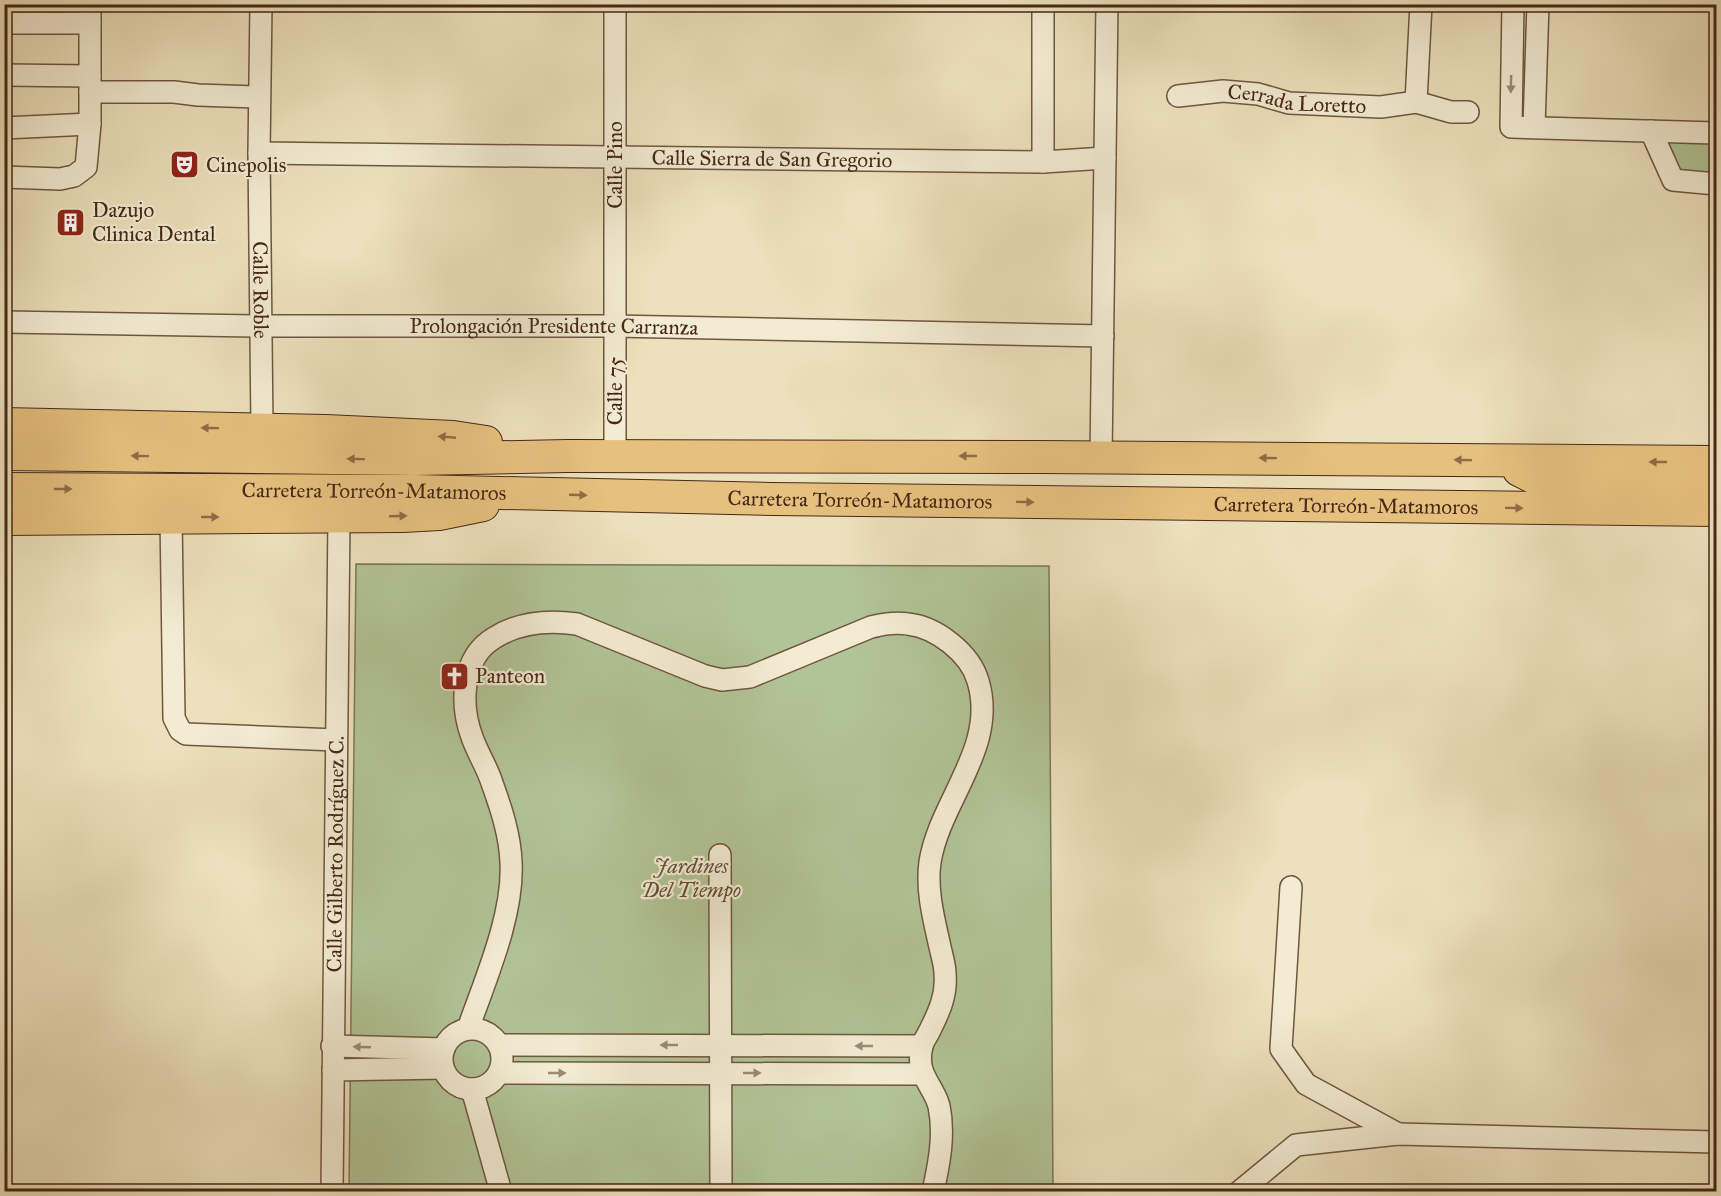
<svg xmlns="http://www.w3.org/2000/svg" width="1721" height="1196" font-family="'IM FELL Great Primer',serif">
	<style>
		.green { fill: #b1c496; stroke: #7c7657; stroke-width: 1.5 }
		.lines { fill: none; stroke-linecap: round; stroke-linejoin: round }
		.minor-casing { stroke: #705641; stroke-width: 24 }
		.highway-casing { stroke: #472718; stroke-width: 34 }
		.minor { stroke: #f3ecd3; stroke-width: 21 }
		.highway { stroke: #e6c07e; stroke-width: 32 }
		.oneway { fill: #9d8a76 }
		.oneway2 { fill: #8f6c46 }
		.labels { text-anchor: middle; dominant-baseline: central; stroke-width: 4.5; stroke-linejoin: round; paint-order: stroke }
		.street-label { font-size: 21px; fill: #472718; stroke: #f3ecd3 }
		.poi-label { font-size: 21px; fill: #472718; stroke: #f3ecd3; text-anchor: start }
		.park-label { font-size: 21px; font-style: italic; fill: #624e38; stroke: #f3ecd3 }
	</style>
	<rect width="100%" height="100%" fill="#ece1bc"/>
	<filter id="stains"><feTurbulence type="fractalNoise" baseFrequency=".00333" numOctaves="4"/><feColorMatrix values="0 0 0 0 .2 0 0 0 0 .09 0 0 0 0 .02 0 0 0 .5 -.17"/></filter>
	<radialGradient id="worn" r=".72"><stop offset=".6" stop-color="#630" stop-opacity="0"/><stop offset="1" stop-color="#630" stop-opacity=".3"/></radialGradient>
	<g class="green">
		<polygon points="1661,136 1716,137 1716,177 1677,175"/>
		<polygon points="356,564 1049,566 1053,1191 349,1192"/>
	</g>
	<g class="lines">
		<defs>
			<g id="minor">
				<path id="s1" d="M261 4 259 153 262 429"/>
				<polyline points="1043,4 1043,162"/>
				<polyline points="1513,4 1511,127 1716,133"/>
				<polyline points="4,23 90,23"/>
				<polyline points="4,75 90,76"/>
				<polyline points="90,92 174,92 198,95 259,97"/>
				<path id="s2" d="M1178 96 1223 91 1258 94 1289 103 1381 107 1416 102 1451 112H1468"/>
				<polyline points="1416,102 1421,4"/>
				<polyline points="1534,127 1538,4"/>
				<polyline points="4,128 90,124"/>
				<polyline points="1651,131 1673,180 1716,184"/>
				<path id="s3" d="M259 153 1043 162 1105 158"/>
				<polyline points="4,177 60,179 74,176 86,167 90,124 90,4"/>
				<path id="s4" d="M4 322 262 326H614L1103 336"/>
				<polyline points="615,456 615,4"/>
				<polyline points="1101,457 1107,4"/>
				<polyline points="171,517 174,718 180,730 186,734 336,740"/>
				<polyline points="720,855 721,1192"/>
				<polyline points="1291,887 1281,1049 1306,1084 1398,1134"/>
				<circle cx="472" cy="1059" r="30"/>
				<path d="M468 1029C485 980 514 915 511 862 510 835 501 808 492 783 487 767 477 752 472 737 460 704 461 658 494 638 519 622 548 620 577 624L705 676 722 680 750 677 871 627C883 624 895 622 908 624 936 627 970 653 978 681 998 747 940 800 930 862 926 890 934 920 940 947 942 956 945 965 945 974 947 995 939 1012 930 1030 928 1035 923 1041 922 1046 915 1075 933 1084 939 1106 945 1135 939 1164 933 1192"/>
				<polyline points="499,1045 922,1046"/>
				<polyline points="332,1046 444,1049"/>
				<polyline points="333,1070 443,1068"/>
				<polyline points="499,1073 922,1074"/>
				<polyline points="472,1089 501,1192"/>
				<path id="s5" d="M332 1192 339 517"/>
				<polyline points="1239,1192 1296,1145 1398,1134 1716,1142"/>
			</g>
			<g id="highway">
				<polyline points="4,424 326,431 453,437 486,442"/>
				<polyline points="4,454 415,459 567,456 1040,457 1716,462"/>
				<polyline points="1519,470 1539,480 1584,486 1716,487"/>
				<path id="s6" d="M4 489 415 491 772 499 1716 510"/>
				<polyline points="4,519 403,516 439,514 483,505"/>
			</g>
		</defs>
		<use href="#minor" class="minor-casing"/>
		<use href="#highway" class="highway-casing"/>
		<use href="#minor" class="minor"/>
		<use href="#highway" class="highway"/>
	</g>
	<defs><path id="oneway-solid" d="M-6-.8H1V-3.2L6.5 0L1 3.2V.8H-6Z" transform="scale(1.5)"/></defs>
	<g class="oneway">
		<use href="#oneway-solid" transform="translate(1511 84) rotate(91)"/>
		<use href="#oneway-solid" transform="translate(669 1045) rotate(180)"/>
		<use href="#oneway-solid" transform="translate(864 1046) rotate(-180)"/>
		<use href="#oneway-solid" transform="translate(362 1047) rotate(-178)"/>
		<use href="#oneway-solid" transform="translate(557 1073)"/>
		<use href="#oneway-solid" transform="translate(752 1073)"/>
	</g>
	<g class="oneway2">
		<use href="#oneway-solid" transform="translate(210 428) rotate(-179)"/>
		<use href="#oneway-solid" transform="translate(447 437) rotate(-175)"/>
		<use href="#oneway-solid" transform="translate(140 456) rotate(-179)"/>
		<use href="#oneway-solid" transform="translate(968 456) rotate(-180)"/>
		<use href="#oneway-solid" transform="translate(1268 458) rotate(-179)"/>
		<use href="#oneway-solid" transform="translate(356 459) rotate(-179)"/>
		<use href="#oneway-solid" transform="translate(1463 460) rotate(-179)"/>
		<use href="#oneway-solid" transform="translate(1658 462) rotate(-180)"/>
		<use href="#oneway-solid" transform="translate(63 489)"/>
		<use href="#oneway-solid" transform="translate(578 495) rotate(2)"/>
		<use href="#oneway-solid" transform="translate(1025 502) rotate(1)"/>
		<use href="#oneway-solid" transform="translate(1514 508) rotate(1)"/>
		<use href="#oneway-solid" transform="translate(398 516) rotate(-2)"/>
		<use href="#oneway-solid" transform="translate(210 517)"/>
	</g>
	<defs>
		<symbol id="theatre-square" viewBox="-11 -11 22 22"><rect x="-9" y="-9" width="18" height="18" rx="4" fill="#8f2418" stroke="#f3ecd3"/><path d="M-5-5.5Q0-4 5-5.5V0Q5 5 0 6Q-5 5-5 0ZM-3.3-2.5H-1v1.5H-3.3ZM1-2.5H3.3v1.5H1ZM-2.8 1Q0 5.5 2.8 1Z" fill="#fff"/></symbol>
		<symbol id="building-square" viewBox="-11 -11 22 22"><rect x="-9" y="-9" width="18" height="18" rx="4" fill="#8f2418" stroke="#f3ecd3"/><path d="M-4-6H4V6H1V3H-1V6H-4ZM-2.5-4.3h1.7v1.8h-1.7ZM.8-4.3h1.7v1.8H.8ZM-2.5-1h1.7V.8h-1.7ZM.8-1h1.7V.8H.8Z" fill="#fff"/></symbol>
		<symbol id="church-square" viewBox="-11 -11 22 22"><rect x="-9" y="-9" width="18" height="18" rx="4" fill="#8f2418" stroke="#f3ecd3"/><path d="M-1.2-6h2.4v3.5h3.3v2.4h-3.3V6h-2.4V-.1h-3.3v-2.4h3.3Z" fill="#fff"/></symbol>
	</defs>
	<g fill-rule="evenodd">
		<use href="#theatre-square" x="168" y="148" width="33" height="33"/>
		<use href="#building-square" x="54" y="206" width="33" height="33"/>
		<use href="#church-square" x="438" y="660" width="33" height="33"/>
	</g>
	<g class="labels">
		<g class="street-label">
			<text stroke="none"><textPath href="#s2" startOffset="120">Cerrada Loretto</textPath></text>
			<text stroke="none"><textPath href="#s3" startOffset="513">Calle Sierra de San Gregorio</textPath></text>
			<text transform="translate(615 165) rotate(-90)">Calle Pino</text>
			<text stroke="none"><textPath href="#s1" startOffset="286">Calle Roble</textPath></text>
			<text stroke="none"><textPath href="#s4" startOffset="550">Prolongación Presidente Carranza</textPath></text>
			<text transform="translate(615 391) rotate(-90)">Calle 75</text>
			<text stroke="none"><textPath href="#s6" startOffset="370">Carretera Torreón-Matamoros</textPath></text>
			<text stroke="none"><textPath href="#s6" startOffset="856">Carretera Torreón-Matamoros</textPath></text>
			<text stroke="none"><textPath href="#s6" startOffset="1342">Carretera Torreón-Matamoros</textPath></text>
			<text stroke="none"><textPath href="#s5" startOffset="338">Calle Gilberto Rodríguez C.</textPath></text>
		</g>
		<g class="poi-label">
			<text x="206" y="165">Cinepolis</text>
			<text x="92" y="210">Dazujo<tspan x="92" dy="24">Clinica Dental</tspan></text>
			<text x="475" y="676">Panteon</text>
		</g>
		<g class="park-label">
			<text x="691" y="866">Jardines<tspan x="691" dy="24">Del Tiempo</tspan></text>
		</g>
	</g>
	<rect width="1721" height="1196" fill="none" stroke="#ece1bc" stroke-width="24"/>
	<rect x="6" y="6" width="1709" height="1184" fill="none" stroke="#472718" stroke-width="3"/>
	<rect x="12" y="12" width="1697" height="1172" fill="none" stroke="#472718" stroke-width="1.5"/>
	<rect width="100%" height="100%" filter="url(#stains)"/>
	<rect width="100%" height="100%" fill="url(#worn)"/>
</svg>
